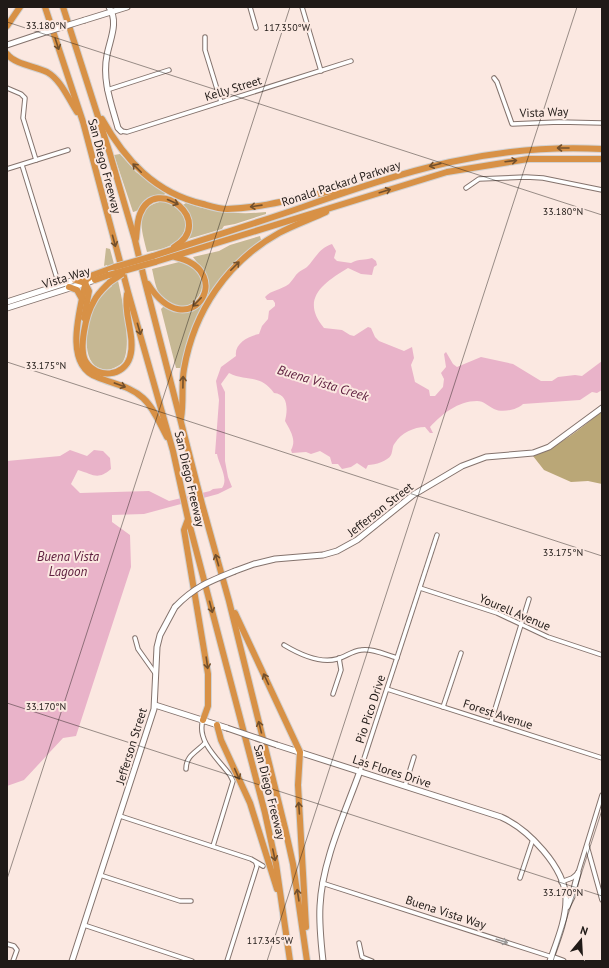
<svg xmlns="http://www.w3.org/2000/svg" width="609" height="968" font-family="'PT Sans',sans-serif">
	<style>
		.green { fill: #c6b894 }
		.forest { fill: #baa777 }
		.water { fill: #e9b3c9 }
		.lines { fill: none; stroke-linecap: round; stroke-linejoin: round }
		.street-casing { stroke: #84736d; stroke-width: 5.5 }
		.secondary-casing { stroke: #84736d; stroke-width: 7 }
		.highway-casing { stroke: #d2d1d1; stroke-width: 8 }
		.street { stroke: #fff; stroke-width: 3.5 }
		.secondary { stroke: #fff; stroke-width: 5 }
		.highway { stroke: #d89146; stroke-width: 6 }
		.secondary-bridge-casing { stroke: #84736d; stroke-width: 7; stroke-linecap: butt }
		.highway-bridge-casing { stroke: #d2d1d1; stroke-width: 8; stroke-linecap: butt }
		.secondary-bridge { stroke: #fff; stroke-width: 5 }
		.highway-bridge { stroke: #d89146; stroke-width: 6 }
		.oneway { stroke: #73502c }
		.oneway2 { stroke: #9b9897 }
		.ticks { fill: none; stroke: #201a17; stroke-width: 1; stroke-opacity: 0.45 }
		.labels { text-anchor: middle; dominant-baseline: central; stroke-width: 4; stroke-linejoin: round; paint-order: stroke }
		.street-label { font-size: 12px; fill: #201a17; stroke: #fbe8e1 }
		.water-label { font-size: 13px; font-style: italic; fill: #5f203f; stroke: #fbe8e1 }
		.ticks-label { font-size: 10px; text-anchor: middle; fill: #201a17; stroke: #fbe8e1; stroke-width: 4; stroke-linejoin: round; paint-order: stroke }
	</style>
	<rect width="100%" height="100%" fill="#fbe8e1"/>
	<g class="green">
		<path d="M120 154 136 172 165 193 164 196C146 196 144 210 133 212L114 155Z"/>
		<path d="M164 201C183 206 194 227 177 241 169 248 157 250 147 252 142 230 132 206 164 201Z"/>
		<path d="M186 203C212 212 238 215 266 212V214L235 224 224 226 222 229 188 239C188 224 195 219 183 205Z"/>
		<path d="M260 236 261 240C216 273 192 313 181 368H176L161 309 164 306C173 312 181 314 191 310L208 289 205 273 193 257 219 251 230 245Z"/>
		<path d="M106 248 110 249C116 271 136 346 122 363 116 368 109 371 102 369 79 363 87 323 94 308 97 300 105 292 112 286L107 265 104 266Z"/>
		<path d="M179 262C231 271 185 335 159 293 155 286 154 277 152 269Z"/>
	</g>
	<path class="forest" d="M602 411V484L588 481 571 482 544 470 533 456C560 446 580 429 602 411Z"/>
	<path class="water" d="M332 244 336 251 334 258 337 261 351 263C360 258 364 261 372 258L376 261 377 265 374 267 372 275 361 274 348 268C323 283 300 299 324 328L342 330 350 335 354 336 368 327 371 328 375 337 379 341 404 351 412 347 414 358 411 365 415 382 429 390 430 396H435L443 387 444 379 441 373 446 367 444 354 446 352 453 364 457 367 481 357 513 364 541 381H552L558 377 575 375 582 376 602 361V390L597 393 592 392 580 400 523 404C517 410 502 413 494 409 488 406 484 401 477 401 458 401 442 414 430 427L433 433H430L425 427C414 427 401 433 395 443 392 446 393 451 391 455 388 461 375 465 368 465L366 469 357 463 351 467 342 469 338 464H332L330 457 320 451 311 454 306 452 292 453 291 450C297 440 290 430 285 421 288 409 288 394 274 393 260 373 246 382 229 373L221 384 225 392V461L228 477 232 487 218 494 144 514 112 515V522L130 535 131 567 76 736 63 738 24 780 7 786V461L60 456 70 450 87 456 94 450 103 451 110 458 111 469C97 481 93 474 78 470L71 484 80 493 149 491 169 501 210 491 213 489 222 488C229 479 219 465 217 454H215L219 400 216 381 221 367 236 356C234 344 248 336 259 334L262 326 268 319 269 311 275 306V303L273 300H267L265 297C271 290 281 290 289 284 293 280 295 275 299 272 301 270 305 269 307 267 315 259 319 248 332 244Z"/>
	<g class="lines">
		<defs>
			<g id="street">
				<polyline points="250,7 256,28"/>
				<polyline points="302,7 321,71"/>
				<polyline points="205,37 205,50 221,102"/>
				<polyline points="494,78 497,82 512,124 559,122 602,123"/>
				<polyline points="7,88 21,94 25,98 23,118 36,160"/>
				<polyline points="107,90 169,70"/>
				<polyline points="121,131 127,132 351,61"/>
				<polyline points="22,165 59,285"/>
				<polyline points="7,169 68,150"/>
				<polyline points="466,188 479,179 526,177 543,178 602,190"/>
				<polyline points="420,588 497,613 548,637 602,655"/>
				<polyline points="135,638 138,649 155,673"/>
				<path d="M284 645C299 654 319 664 337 659 345 657 352 651 361 650 372 648 386 655 397 658"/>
				<polyline points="387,689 602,758"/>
				<polyline points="333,694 341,670 339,658"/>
				<polyline points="443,707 461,653"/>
				<path d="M203 720C196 741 219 760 230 775L233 781 213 846"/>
				<polyline points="491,722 529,599"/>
				<path d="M186 769C186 755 197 752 205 743"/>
				<polyline points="360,771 437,535"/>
				<polyline points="405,786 414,757"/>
				<polyline points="120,816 251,859 263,866"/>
				<polyline points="587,846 602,900"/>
				<polyline points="100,875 180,901 191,901"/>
				<polyline points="520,878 533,839"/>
				<polyline points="561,882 572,878 578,873 602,795"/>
				<polyline points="322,883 552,957"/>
				<polyline points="84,925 192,961"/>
				<polyline points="359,943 362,957 372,961"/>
				<polyline points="7,944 14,946 17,950 13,961"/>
				<polyline points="227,961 257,866 256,863"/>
			</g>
			<g id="secondary">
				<path d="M109 7C119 22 110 39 107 55 102 80 111 103 118 128L121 131"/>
				<polyline points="85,20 127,7"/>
				<polyline points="7,45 46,32"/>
				<polyline points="7,302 90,275"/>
				<polyline points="7,308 95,280"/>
				<polyline points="235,571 254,564 275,559 323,555 337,551 357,540 413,495 462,466 486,457 533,453 549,447 602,408"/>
				<polyline points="155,705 227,728"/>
				<path d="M277 745 501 817C528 829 565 867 566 899 566 920 557 941 550 961"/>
				<polyline points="567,907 572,897 578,873"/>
				<polyline points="552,957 563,961"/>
				<polyline points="72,961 154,709 157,647 160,635 175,607"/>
				<path d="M323 961C321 943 319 924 320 906 322 861 345 813 360 771"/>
			</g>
			<g id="highway">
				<polyline points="45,7 83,122 128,292 173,451 188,519 265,813 276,864 290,961"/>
				<polyline points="63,7 110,154 135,240 144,278 202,504 229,601 285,828 293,864 307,961"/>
				<polyline points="7,26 20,7"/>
				<path d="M7 54C16 65 35 66 47 72 61 80 68 98 77 112"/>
				<path d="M102 119C125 160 155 193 203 204 210 206 219 209 227 209 262 208 297 198 331 191L343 190"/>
				<path d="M136 239C137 231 137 221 140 214 156 173 217 222 174 247"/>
				<path d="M153 256C203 239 254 224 303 207 406 171 491 143 602 149"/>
				<polyline points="155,262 447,172 528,159 602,159"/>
				<path d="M115 267 93 275 86 280C81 307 62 364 97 377 113 384 130 386 143 398 154 408 160 424 167 437"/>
				<polyline points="75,280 85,283 89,291 84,318"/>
				<polyline points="95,280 109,275"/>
				<path d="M110 282C104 288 98 293 94 301 86 314 78 349 86 362 97 379 124 377 130 357 136 337 123 314 127 294"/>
				<path d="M148 284C189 349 239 271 175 257"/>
				<polyline points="69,287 77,290 82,299"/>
				<path d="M181 418C184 402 181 385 184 369 194 311 227 262 279 233 294 225 311 219 326 212"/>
				<polyline points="188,519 184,530 208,674 208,706 203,720"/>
				<polyline points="235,613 300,752 298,785 306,927"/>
				<polyline points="217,725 221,740 250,803 277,889"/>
			</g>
		</defs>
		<use href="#street" class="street-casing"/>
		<use href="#secondary" class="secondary-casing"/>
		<use href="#highway" class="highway-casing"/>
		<use href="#street" class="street"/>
		<use href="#secondary" class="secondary"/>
		<use href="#highway" class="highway"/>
		<defs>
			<g id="secondary-bridge">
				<polyline points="46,32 85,20"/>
				<path d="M175 607C194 587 210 581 235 571"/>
				<polyline points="227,728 277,745"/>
			</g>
			<g id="highway-bridge">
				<polyline points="115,267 153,256"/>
				<polyline points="109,275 155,262"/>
				<polyline points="110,282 122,274"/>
			</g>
		</defs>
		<use href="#secondary-bridge" class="secondary-bridge-casing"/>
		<use href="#highway-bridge" class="highway-bridge-casing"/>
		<use href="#secondary-bridge" class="secondary-bridge"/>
		<use href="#highway-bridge" class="highway-bridge"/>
	</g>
	<defs><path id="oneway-shaft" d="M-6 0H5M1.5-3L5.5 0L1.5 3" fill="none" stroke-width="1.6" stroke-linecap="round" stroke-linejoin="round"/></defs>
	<g class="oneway">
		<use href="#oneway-shaft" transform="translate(57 44) rotate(72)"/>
		<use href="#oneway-shaft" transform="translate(563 148) rotate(180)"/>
		<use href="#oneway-shaft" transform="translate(511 161) rotate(-7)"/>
		<use href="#oneway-shaft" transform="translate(435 165) rotate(166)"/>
		<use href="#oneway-shaft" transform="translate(137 168) rotate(-135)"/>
		<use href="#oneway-shaft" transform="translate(385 191) rotate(-17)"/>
		<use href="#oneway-shaft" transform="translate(173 202) rotate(24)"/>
		<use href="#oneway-shaft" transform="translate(256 206) rotate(172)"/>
		<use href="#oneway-shaft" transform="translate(114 241) rotate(75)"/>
		<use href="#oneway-shaft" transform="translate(235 266) rotate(-45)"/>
		<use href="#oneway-shaft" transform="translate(197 302) rotate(135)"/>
		<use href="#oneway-shaft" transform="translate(139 329) rotate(74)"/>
		<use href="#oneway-shaft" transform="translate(183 382) rotate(-89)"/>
		<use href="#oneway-shaft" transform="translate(120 385) rotate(20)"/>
		<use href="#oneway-shaft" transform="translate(217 560) rotate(-106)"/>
		<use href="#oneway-shaft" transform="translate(211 607) rotate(75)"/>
		<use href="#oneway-shaft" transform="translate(207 663) rotate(82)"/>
		<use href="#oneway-shaft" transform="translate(266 679) rotate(-115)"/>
		<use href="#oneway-shaft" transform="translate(260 727) rotate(-104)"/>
		<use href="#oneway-shaft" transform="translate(237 774) rotate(66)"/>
		<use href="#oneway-shaft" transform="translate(299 808) rotate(-94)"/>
		<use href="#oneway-shaft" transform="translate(274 855) rotate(78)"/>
		<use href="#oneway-shaft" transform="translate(298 895) rotate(-99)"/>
	</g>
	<use class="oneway2" href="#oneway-shaft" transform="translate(502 941) rotate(18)"/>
	<path class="ticks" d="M7 22 602 215M7 362 602 556M7 703 602 896M7 879 290 7M267 961 577 7M553 961 602 810"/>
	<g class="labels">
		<g class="street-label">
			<text transform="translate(233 88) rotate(-17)">Kelly Street</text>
			<text transform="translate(544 112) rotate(-2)">Vista Way</text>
			<text transform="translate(105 166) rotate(75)">San Diego Freeway</text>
			<text transform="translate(341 183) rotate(-18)">Ronald Packard Parkway</text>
			<text transform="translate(66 277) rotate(-17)">Vista Way</text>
			<text transform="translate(190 479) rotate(77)">San Diego Freeway</text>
			<text transform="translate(380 509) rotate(-38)">Jefferson Street</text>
			<text transform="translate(515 612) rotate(23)">Yourell Avenue</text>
			<text transform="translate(370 709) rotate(-72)">Pio Pico Drive</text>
			<text transform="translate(498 714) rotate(18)">Forest Avenue</text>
			<text transform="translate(131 746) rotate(-73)">Jefferson Street</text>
			<text transform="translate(392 771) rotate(18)">Las Flores Drive</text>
			<text transform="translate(270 792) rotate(76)">San Diego Freeway</text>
			<text transform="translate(446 912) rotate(18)">Buena Vista Way</text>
		</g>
		<g class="water-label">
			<text transform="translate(323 383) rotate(17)">Buena Vista Creek</text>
			<text x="68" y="556">Buena Vista<tspan x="68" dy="15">Lagoon</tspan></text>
		</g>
	</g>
	<g class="ticks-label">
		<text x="46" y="29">33.180°N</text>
		<text x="287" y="31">117.350°W</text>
		<text x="563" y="215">33.180°N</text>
		<text x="46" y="369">33.175°N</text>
		<text x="563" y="556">33.175°N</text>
		<text x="46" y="710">33.170°N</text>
		<text x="563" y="896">33.170°N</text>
		<text x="270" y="944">117.345°W</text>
	</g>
	<rect width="609" height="968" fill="none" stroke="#201a17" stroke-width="16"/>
	<g transform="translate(581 940) rotate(18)" stroke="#fbe8e1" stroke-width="3" paint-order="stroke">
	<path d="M0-3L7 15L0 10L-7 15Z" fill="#201a17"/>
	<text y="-6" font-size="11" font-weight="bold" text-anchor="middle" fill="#201a17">N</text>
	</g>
</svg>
